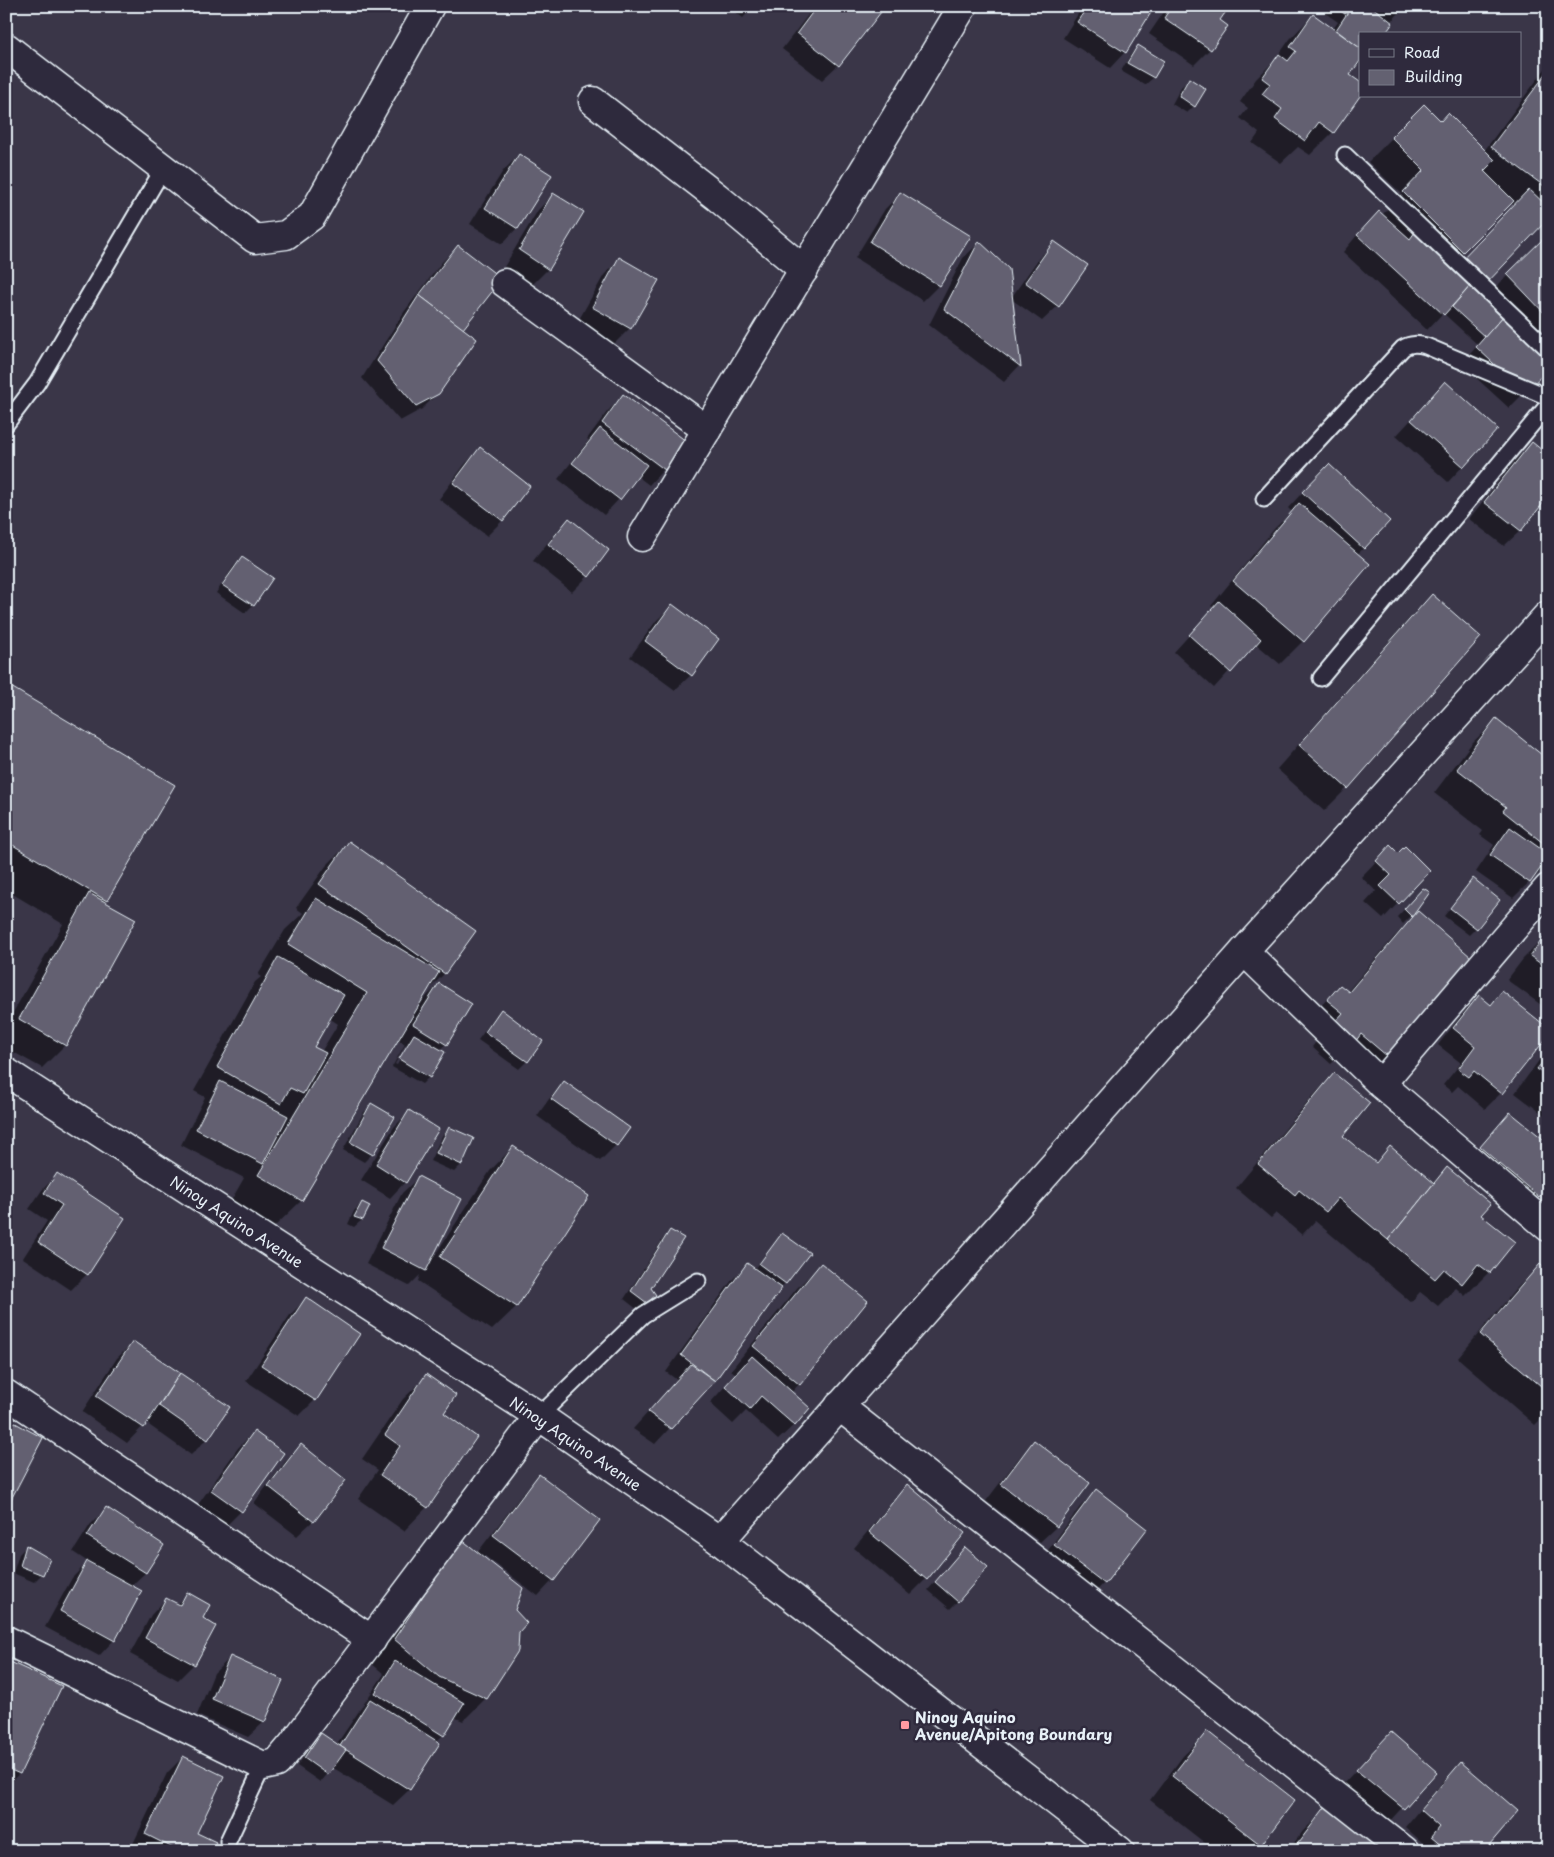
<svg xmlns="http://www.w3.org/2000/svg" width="1554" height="1857" font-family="'Playpen Sans',sans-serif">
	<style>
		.shadow { fill: #0007; fill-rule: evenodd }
		.building { fill: #636171; stroke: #e8f1f8 }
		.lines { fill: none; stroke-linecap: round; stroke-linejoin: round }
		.service-casing { stroke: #e8f1f8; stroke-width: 19 }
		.minor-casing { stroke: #e8f1f8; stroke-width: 31 }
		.secondary-casing { stroke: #e8f1f8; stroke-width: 31 }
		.service { stroke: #2f2a3d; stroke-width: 15 }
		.minor { stroke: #2f2a3d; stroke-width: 28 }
		.secondary { stroke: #2f2a3d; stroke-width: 28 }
		.poi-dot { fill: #ff9aa2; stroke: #2f2a3d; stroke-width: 2 }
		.labels { text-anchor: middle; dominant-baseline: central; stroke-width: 5; stroke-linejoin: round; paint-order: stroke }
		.street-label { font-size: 15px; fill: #e8f1f8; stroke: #2f2a3d }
		.poi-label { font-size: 15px; font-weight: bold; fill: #e8f1f8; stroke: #2f2a3d; text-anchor: start }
	</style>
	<rect width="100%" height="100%" fill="#3a3648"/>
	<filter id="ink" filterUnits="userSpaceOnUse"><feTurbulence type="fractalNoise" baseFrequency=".02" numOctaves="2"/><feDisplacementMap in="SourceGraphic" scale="10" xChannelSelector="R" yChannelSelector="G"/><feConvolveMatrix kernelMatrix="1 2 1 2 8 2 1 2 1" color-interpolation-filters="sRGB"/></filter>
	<g filter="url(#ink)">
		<g class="shadow">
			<polygon points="728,6 754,6 743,18"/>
			<polygon points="815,6 872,6 838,65 822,80 782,49"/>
			<polygon points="1083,6 1154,6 1125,52 1110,68 1063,38"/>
			<polygon points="1168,6 1228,6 1218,20 1227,26 1210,49 1194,65 1149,34"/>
			<polygon points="1315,6 1405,6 1391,22 1360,34 1360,63 1348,75 1360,84 1360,94 1333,132 1310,155 1298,147 1281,163 1252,143 1259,133 1240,118 1248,108 1240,102 1256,79 1275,60 1290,39 1313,15 1333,29 1338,22"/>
			<polygon points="1138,47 1162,61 1153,78 1145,85 1121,71 1131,54"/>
			<path d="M1548 65V230L1541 225 1478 291 1524 393 1509 408 1461 364 1478 345 1443 313 1427 330 1343 252 1363 228 1382 215 1402 194 1368 162 1424 106 1440 123 1484 151ZM1511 203 1515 205 1454 269 1449 265Z"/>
			<polygon points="1189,80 1194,106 1187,113 1172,104 1181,87"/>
			<polygon points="519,155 517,228 502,244 470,224 503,171"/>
			<polygon points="900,194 939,285 923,301 855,258 885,209"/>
			<polygon points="553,195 548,269 532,285 504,267 538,210"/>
			<polygon points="1545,238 1548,241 1548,348 1492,291"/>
			<polygon points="979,243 1011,298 1039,258 1055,243 1058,306 1042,321 1011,299 1019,366 1004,382 929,325 963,258"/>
			<polygon points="458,247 461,329 438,393 422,409 400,421 362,378 404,312 442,262"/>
			<polygon points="620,259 630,328 614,344 577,323 604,275"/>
			<polygon points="1445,383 1463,466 1448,482 1396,436"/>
			<polygon points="623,396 664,469 649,485 637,476 619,499 604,515 558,479 589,440 587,439 607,412"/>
			<polygon points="1532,444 1548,495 1520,531 1504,546 1469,519 1516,459"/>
			<polygon points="480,449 503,520 487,536 439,499 465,464"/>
			<polygon points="1313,481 1389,521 1357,555 1303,641 1280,664 1255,643 1214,688 1174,652 1214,608 1211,606 1275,528 1292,512 1288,508"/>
			<polygon points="569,520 607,551 588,576 572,592 533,561 553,536"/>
			<polygon points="242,559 271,578 253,605 245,613 216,593 234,566"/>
			<polygon points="1432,595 1347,788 1324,811 1277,769 1409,619"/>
			<polygon points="672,606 691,675 675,690 630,657 656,621"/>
			<polygon points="6,685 106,900 65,1045 42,1068 6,1048 6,1025 63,924 6,890"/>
			<polygon points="1496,720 1548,772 1548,864 1513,898 1476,872 1494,845 1480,835 1483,831 1434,793 1472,743"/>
			<path d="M349 843 474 932 444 974 424 994 419 1004 439 984 470 1004 446 1044 439 1050 429 1077 422 1084 392 1067 405 1044 397 1039 301 1201 270 1231 228 1206 244 1178 181 1145 205 1097 194 1091 255 982 261 977 258 975 285 930 303 913 296 908 326 866ZM329 1018 338 1024 321 1052 313 1047ZM406 1044 408 1046 397 1065 395 1064Z"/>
			<polygon points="1390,847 1398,855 1398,903 1383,919 1365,903 1376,891 1361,877"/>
			<polygon points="1473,880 1476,928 1469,935 1444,916"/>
			<polygon points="1428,892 1411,916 1403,924 1397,917 1416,897"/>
			<polygon points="1418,913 1470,957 1386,1055 1362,1078 1338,1057 1331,1064 1312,1047 1320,1037 1316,1010 1340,987 1347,992 1395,936"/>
			<polygon points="1547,935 1548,936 1548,1010 1507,980 1523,959"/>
			<polygon points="1502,993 1548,1034 1501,1093 1485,1109 1458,1086 1452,1092 1443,1085 1461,1063 1438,1045 1464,1012 1479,996 1490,1005"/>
			<polygon points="502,1010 527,1061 519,1069 478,1040 494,1018"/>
			<polygon points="1548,1048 1548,1118 1515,1093"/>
			<polygon points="1334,1074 1341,1136 1374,1164 1390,1148 1433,1183 1447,1169 1479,1215 1513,1242 1489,1272 1465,1296 1456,1288 1438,1306 1420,1292 1411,1302 1315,1221 1302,1235 1276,1213 1271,1218 1236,1188 1311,1098"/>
			<polygon points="564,1083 616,1145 600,1161 537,1116 549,1099"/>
			<polygon points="372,1105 393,1117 372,1154 364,1162 343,1150 364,1112"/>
			<polygon points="409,1112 405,1182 390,1198 361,1180 394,1127"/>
			<polygon points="1511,1113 1538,1196 1523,1212 1466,1163"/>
			<polygon points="449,1128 472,1139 461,1165 454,1172 430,1161 442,1136"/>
			<polygon points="513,1147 588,1197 516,1307 492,1330 418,1281 420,1275 409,1286 366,1264 402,1193 418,1178 433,1254 435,1255 490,1171"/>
			<polygon points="57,1175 123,1219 87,1274 71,1290 23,1258 47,1221 29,1209 42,1190"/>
			<polygon points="362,1203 362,1220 354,1227 348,1224 354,1211"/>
			<polygon points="671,1231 649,1288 654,1294 638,1310 624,1299 663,1239"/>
			<polygon points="782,1234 785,1283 779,1290 714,1380 655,1444 633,1429 677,1380 666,1372 732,1280 748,1264 754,1269"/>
			<polygon points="821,1265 799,1384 791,1393 794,1425 778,1440 746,1411 733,1424 710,1403 736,1374 731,1370 797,1288"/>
			<polygon points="1540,1266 1548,1273 1548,1412 1535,1425 1458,1358 1516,1289"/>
			<polygon points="306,1299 315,1400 299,1416 246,1381 290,1315"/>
			<polygon points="133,1343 228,1407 207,1439 191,1455 146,1423 127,1443 82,1412 117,1358"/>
			<polygon points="427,1376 442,1414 427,1507 404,1531 358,1499 378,1470 362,1459 403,1399"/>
			<polygon points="254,1432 241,1511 225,1527 197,1506 238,1448"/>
			<polygon points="1034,1442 1088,1484 1056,1527 1040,1542 986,1501 1019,1458"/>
			<polygon points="301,1446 313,1521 297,1536 254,1503 285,1462"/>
			<polygon points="539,1476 553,1580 538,1596 485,1556 483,1558 514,1611 518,1632 486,1698 463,1721 454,1717 443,1735 436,1742 438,1743 409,1790 393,1805 332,1767 320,1782 297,1766 314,1742 321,1735 336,1745 384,1674 371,1663 438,1564 477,1553 524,1492"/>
			<polygon points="907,1486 926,1579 910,1595 854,1548 892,1502"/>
			<polygon points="1096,1491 1104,1583 1089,1599 1040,1561 1080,1507"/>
			<polygon points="106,1509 162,1545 145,1573 131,1586 114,1640 99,1656 45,1627 72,1578 88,1562 73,1552 90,1525"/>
			<polygon points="26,1547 42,1574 34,1582 13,1573 19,1554"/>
			<polygon points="957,1556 958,1601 950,1609 928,1590"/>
			<polygon points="187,1594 201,1619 194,1664 178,1680 130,1654 151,1615 166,1599 177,1605"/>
			<polygon points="230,1658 282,1681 264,1722 248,1737 197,1715 214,1673"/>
			<polygon points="6,1661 60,1687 19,1774 6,1786"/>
			<polygon points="1207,1733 1260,1844 1253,1851 1215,1851 1150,1800 1183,1756"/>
			<polygon points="1375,1750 1435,1772 1387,1824 1341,1786"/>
			<polygon points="183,1757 195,1833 210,1851 130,1850 167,1773"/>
			<polygon points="1461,1764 1482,1851 1419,1851 1424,1844 1405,1827 1445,1779"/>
			<polygon points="1327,1808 1381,1851 1288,1851 1303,1831"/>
			<polygon points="1548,1834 1548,1851 1532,1851 1535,1847"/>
		</g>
		<g class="building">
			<polygon points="817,6 874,6 881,12 839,66 797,33"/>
			<polygon points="1088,6 1155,6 1126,53 1077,22"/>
			<polygon points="1172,6 1230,6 1220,20 1228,26 1211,50 1164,18"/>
			<polygon points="1333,6 1351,6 1345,14"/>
			<polygon points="1352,6 1371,6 1393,23 1385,34 1360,34 1360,48 1336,30"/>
			<polygon points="1313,14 1360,48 1360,61 1350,75 1360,82 1360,96 1334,133 1319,122 1305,141 1275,119 1282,109 1262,94 1270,84 1262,78 1279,54 1288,61 1296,51 1290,47"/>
			<polygon points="1138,45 1164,61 1154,78 1127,63"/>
			<polygon points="1548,71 1548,189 1491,147"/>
			<polygon points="1189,78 1206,89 1195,107 1179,96"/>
			<polygon points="1424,104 1441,121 1448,113 1495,160 1484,171 1514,201 1463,252 1403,192 1424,170 1391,137"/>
			<polygon points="519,154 552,175 518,229 485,208"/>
			<polygon points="1529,189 1548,207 1548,219 1483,287 1458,263"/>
			<polygon points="900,192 971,236 940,286 870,242"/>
			<polygon points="553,193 584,212 549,270 519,250"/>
			<polygon points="1379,211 1410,239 1415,232 1472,284 1444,315 1357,235"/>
			<polygon points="1545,237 1548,239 1548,317 1507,274"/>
			<polygon points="979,241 1009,269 1021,367 944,309"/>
			<polygon points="1054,241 1088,265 1059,307 1025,282"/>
			<polygon points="458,245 502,279 463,329 419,295"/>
			<polygon points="619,257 659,280 631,329 592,307"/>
			<polygon points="1472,284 1505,314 1485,337 1452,307"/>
			<polygon points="419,295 477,339 439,394 416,406 377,361"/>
			<polygon points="1505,314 1548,354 1548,369 1525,393 1476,347"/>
			<polygon points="1445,381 1498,429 1464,467 1411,420"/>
			<polygon points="623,394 686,441 665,470 602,423"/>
			<polygon points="600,428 647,465 620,500 572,463"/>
			<polygon points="1532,442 1548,455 1548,497 1521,531 1484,502"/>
			<polygon points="480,447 530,486 503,521 453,483"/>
			<polygon points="1329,464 1390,521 1364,549 1302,492"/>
			<polygon points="1299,503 1370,564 1304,642 1233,581"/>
			<polygon points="569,518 609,550 589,577 548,544"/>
			<polygon points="242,557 273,578 254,606 222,585"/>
			<polygon points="1432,594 1481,637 1348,789 1299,745"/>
			<polygon points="1219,601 1261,639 1231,673 1189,635"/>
			<polygon points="672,604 719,639 692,676 645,641"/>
			<polygon points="6,684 175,785 107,901 6,841"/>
			<polygon points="1496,718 1547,759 1541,765 1548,771 1548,847 1503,811 1506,807 1457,769"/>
			<polygon points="1510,827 1548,854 1548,858 1530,883 1490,855"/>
			<polygon points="349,841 476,931 445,974 319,884"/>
			<polygon points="1390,845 1398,853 1405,846 1430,871 1399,904 1380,886 1391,875 1376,861"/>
			<polygon points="1473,878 1500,900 1477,929 1450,908"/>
			<polygon points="1423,888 1430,892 1412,917 1404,909"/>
			<polygon points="89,893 136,919 66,1046 19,1019"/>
			<polygon points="316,898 439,972 302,1201 258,1175 367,993 288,944"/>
			<polygon points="1418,911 1471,957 1387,1056 1361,1034 1355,1042 1334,1023 1343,1013 1327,1000 1340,985 1349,992"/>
			<polygon points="1546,934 1548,935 1548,969 1530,956"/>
			<polygon points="278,957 344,995 314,1047 326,1053 303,1094 290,1088 281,1104 217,1067"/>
			<polygon points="439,983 472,1004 447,1045 413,1024"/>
			<polygon points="1502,991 1548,1028 1548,1036 1502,1094 1474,1071 1469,1077 1458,1069 1475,1046 1453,1028 1479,995 1491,1005"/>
			<polygon points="501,1009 543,1041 528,1062 485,1032"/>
			<polygon points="414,1034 445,1052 430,1078 399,1059"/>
			<polygon points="1548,1055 1548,1077 1537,1069"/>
			<polygon points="1334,1073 1370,1103 1343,1136 1376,1163 1390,1146 1434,1183 1388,1240 1338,1198 1326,1212 1299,1190 1295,1195 1258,1164"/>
			<polygon points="220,1081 288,1116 263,1164 196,1129"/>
			<polygon points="564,1081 630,1128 617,1146 551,1099"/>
			<polygon points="371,1103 395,1117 373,1155 350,1142"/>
			<polygon points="409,1110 439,1129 406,1183 376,1164"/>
			<polygon points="1510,1112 1548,1143 1548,1187 1539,1197 1480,1147"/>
			<polygon points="449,1127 474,1138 462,1165 436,1153"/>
			<polygon points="513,1146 589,1196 517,1307 440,1257"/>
			<polygon points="1447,1167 1491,1204 1481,1215 1515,1242 1490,1273 1478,1264 1462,1284 1444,1269 1435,1279 1388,1240"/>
			<polygon points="57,1173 125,1218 88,1275 38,1242 62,1205 44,1193"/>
			<polygon points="418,1176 462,1199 426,1271 381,1248"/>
			<polygon points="362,1202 370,1206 363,1220 354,1217"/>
			<polygon points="670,1230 684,1238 651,1288 656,1295 647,1303 631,1291"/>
			<polygon points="782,1233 810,1253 786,1284 759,1264"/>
			<polygon points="747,1263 782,1288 715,1381 681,1355"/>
			<polygon points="821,1263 868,1301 800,1385 753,1346"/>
			<polygon points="1540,1264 1548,1271 1548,1392 1480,1334"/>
			<polygon points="306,1297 360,1334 316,1401 261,1365"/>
			<polygon points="133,1341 180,1373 144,1428 96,1396"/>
			<polygon points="752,1356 810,1408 795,1426 761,1396 750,1409 725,1386"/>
			<polygon points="691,1364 715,1381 671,1429 648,1412"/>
			<polygon points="180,1373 230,1407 208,1440 159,1406"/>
			<polygon points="426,1374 456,1395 444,1413 477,1437 428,1508 380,1475 400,1446 385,1435"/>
			<polygon points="6,1418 43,1438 6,1509"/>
			<polygon points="254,1431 284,1453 242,1512 211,1490"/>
			<polygon points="1034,1440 1090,1483 1057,1527 1001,1484"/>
			<polygon points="301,1444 346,1480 314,1522 268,1486"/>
			<polygon points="539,1474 600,1520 554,1581 493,1535"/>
			<polygon points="907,1484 965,1533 927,1580 869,1532"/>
			<polygon points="1096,1489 1147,1529 1105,1584 1054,1545"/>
			<polygon points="106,1507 164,1545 146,1573 87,1536"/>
			<polygon points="461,1539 523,1588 515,1610 527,1623 519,1632 518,1651 487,1699 439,1677 394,1639"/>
			<polygon points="26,1545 50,1559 43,1575 20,1566"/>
			<polygon points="965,1547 988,1567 958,1602 935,1582"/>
			<polygon points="87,1561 142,1591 115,1641 60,1611"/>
			<polygon points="187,1592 210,1605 203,1618 216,1626 195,1665 145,1638 166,1598 180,1605"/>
			<polygon points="230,1656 283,1680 265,1722 212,1699"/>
			<polygon points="6,1660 62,1686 20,1774 6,1768"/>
			<polygon points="395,1661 464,1703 444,1736 375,1693"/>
			<polygon points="370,1699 440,1743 410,1790 340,1746"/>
			<polygon points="1207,1731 1295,1800 1261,1845 1172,1776"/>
			<polygon points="1391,1732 1437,1772 1404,1809 1356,1770"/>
			<polygon points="321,1733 346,1750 328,1775 304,1758"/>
			<polygon points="183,1756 224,1776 197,1833 216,1842 212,1851 179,1851 145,1834"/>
			<polygon points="1461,1762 1518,1811 1484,1851 1468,1851 1466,1849 1464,1851 1448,1851 1431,1837 1439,1827 1420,1810"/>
			<polygon points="1326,1806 1383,1851 1292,1851"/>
			<polygon points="1548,1833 1548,1851 1534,1851"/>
		</g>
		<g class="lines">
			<defs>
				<g id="service">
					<polyline points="1345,155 1548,349"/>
					<polyline points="6,424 37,383 163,169"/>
					<path d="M1264 499 1403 348C1411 343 1418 344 1426 346L1548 397"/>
					<polyline points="1321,678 1548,405"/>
					<polyline points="539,1416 643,1315 698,1281"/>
					<polyline points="228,1841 263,1766"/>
				</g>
				<g id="minor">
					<polyline points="6,47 255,239 286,235 312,216 430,6"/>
					<polyline points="593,101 717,197 804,270"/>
					<polyline points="505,283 707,430"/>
					<polyline points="642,537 963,6"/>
					<polyline points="1244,951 1381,1084 1548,1227"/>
					<polyline points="1381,1084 1548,888"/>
					<polyline points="6,1394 372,1640"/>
					<polyline points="839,1406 1405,1851"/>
					<polyline points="720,1541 1244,951 1548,615"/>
					<polyline points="6,1640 263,1766 277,1763 293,1744 539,1416"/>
				</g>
				<polyline id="secondary" points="6,1072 539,1416 720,1541 1120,1851"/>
			</defs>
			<use href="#service" class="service-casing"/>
			<use href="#minor" class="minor-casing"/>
			<use href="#secondary" class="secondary-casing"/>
			<use href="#service" class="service"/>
			<use href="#minor" class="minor"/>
			<use href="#secondary" class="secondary"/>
		</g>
	</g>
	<rect class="poi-dot" x="900" y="1720" width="10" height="10" rx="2.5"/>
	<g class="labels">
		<g class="street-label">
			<text transform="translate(237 1221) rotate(33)">Ninoy Aquino Avenue</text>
			<text transform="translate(576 1443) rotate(34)">Ninoy Aquino Avenue</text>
		</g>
		<g class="poi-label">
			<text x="915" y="1716">Ninoy Aquino<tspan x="915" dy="17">Avenue/Apitong Boundary</tspan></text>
		</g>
	</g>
	<rect width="1554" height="1857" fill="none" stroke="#2f2a3d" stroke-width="25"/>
	<rect x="12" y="12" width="1529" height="1832" fill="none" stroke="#e8f1f8" stroke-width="2" filter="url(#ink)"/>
	<rect x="1359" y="32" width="162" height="65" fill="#2f2a3d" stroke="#797a88"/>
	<rect x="1369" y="49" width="25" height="8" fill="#2f2a3d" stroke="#797a88"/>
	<text x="1404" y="58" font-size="15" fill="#e8f1f8">Road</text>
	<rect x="1369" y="70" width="25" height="15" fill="#636171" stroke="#797a88"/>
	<text x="1404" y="82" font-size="15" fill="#e8f1f8">Building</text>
</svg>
